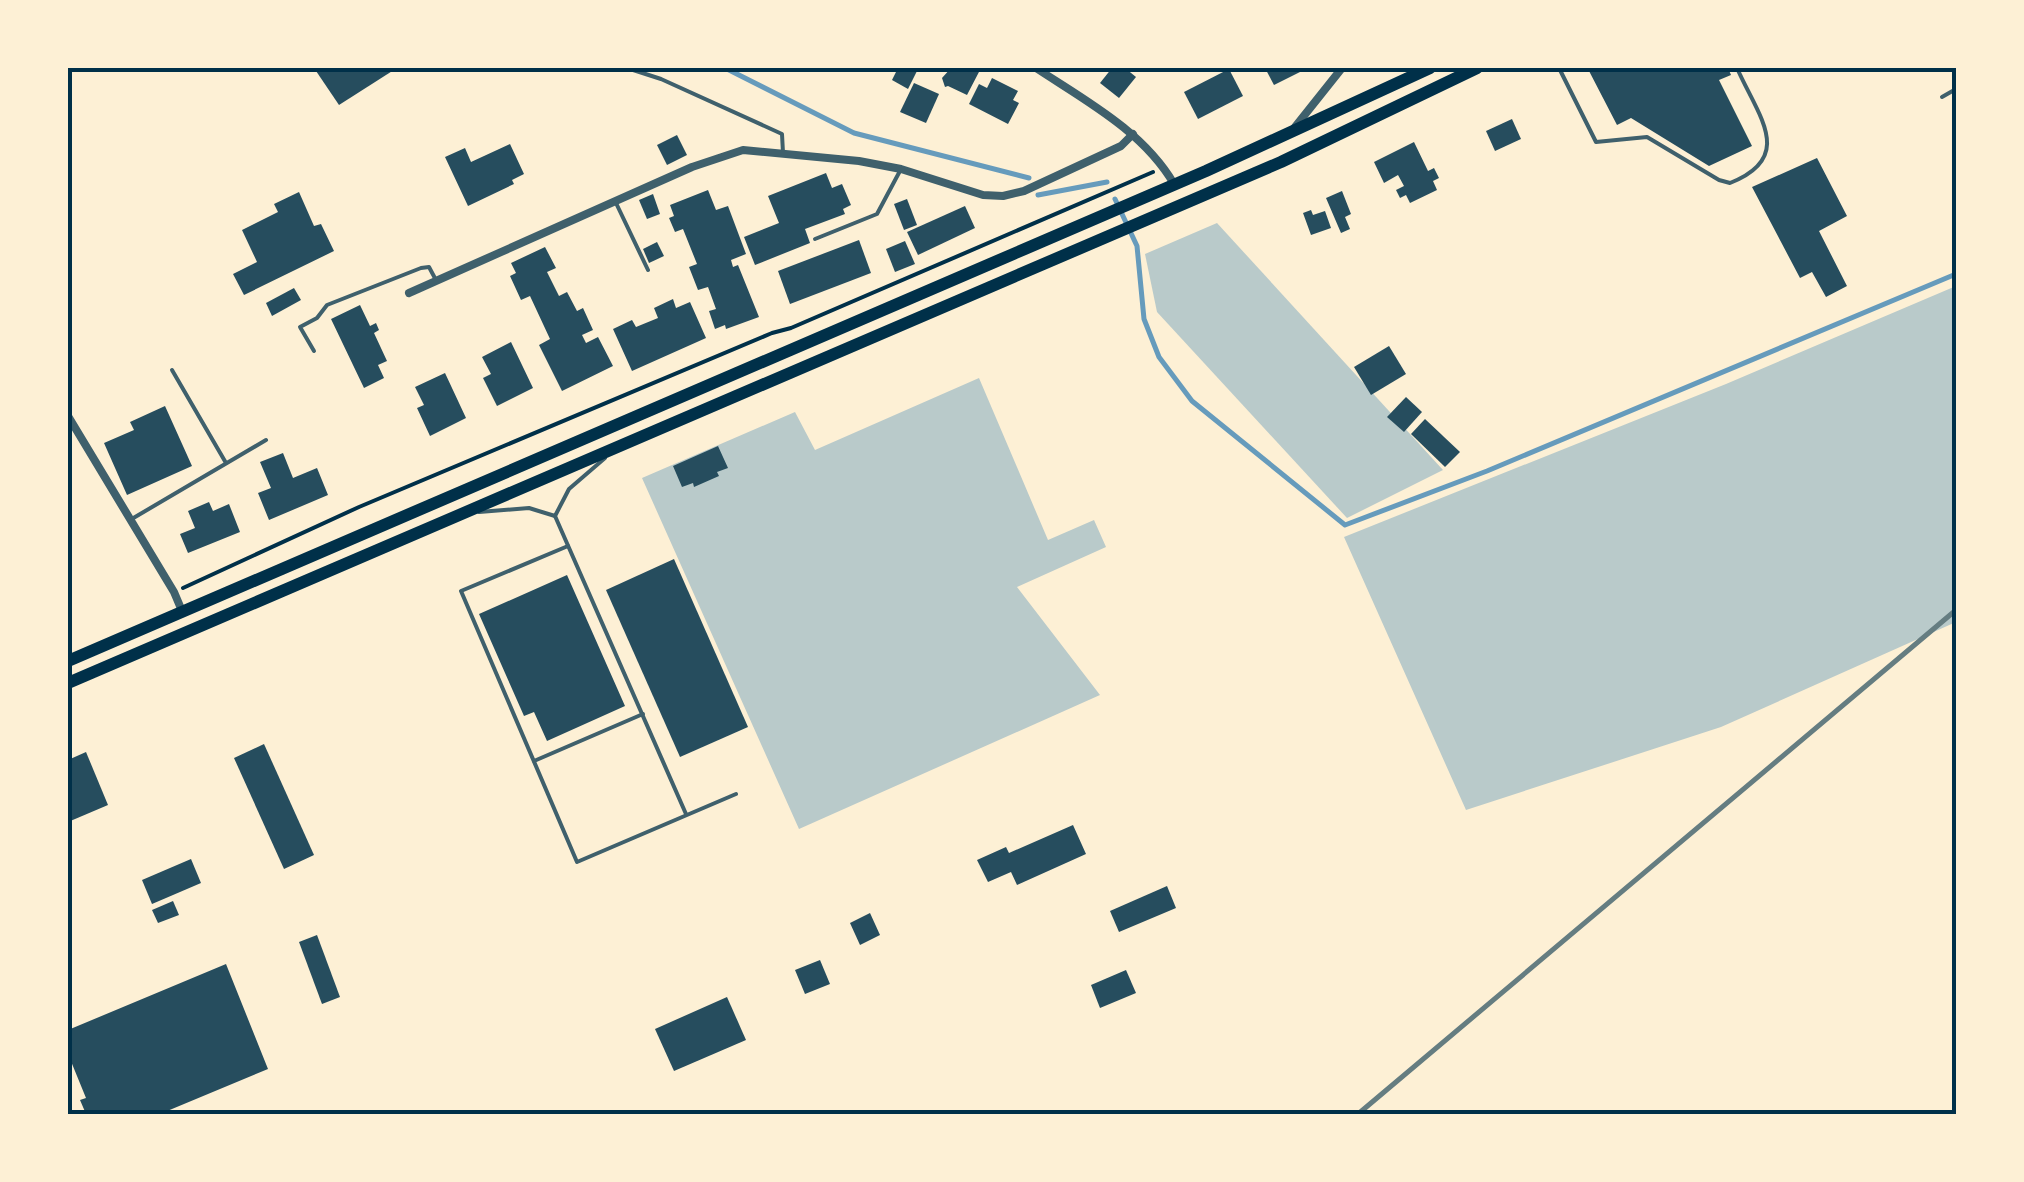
<svg xmlns="http://www.w3.org/2000/svg" width="2024" height="1182" font-family="Merriweather,serif">
	<style>
		.green { fill: #b9caca }
		.lines { fill: none; stroke-linecap: round; stroke-linejoin: round }
		.stream { stroke: #669bbc; stroke-width: 5 }
		.building { fill: #264d5e }
		.path { stroke: #003049; stroke-width: 4 }
		.service { stroke: #3f606c; stroke-width: 4 }
		.minor { stroke: #3f606c; stroke-width: 8 }
		.trunk { stroke: #003049; stroke-width: 12 }
		.rail { stroke: #657d81; stroke-width: 5 }
		.neatline { fill: none; stroke: #003049; stroke-width: 4 }
	</style>
	<rect width="100%" height="100%" fill="#fdf0d5"/>
	<g class="green">
		<polygon points="1217,223 1443,470 1347,518 1157,312 1145,254"/>
		<polygon points="1956,286 1956,622 1721,727 1466,810 1344,537 1726,384"/>
		<polygon points="979,378 1048,540 1094,520 1106,547 1017,587 1100,695 799,829 642,478 795,412 815,450"/>
	</g>
	<g class="lines">
		<g class="stream">
			<polyline points="725,68 854,133 1029,178"/>
			<polyline points="1038,195 1107,182"/>
			<polyline points="1115,199 1137,246 1144,319 1159,357 1192,401 1345,525 1487,471 1956,274"/>
		</g>
	</g>
	<g class="building">
		<polygon points="314,68 397,68 339,105"/>
		<polygon points="898,68 917,71 908,89 892,80"/>
		<polygon points="951,68 980,70 967,95 948,86 945,87 942,78"/>
		<polygon points="1112,68 1125,68 1136,77 1119,98 1100,83"/>
		<polygon points="1265,68 1308,68 1274,85"/>
		<polygon points="1591,68 1728,68 1731,75 1719,80 1752,146 1709,166 1631,118 1617,125 1588,69"/>
		<polygon points="1229,69 1243,96 1198,119 1184,92"/>
		<polygon points="992,78 1018,91 1013,100 1019,103 1008,124 969,104 979,84 987,88"/>
		<polygon points="914,83 939,94 926,123 900,112"/>
		<polygon points="1512,119 1521,139 1495,151 1486,131"/>
		<polygon points="677,135 687,155 667,165 657,145"/>
		<polygon points="1414,142 1428,171 1434,168 1439,178 1433,181 1437,190 1410,203 1406,195 1400,198 1396,190 1404,186 1398,175 1384,183 1374,162"/>
		<polygon points="510,144 524,174 512,180 514,184 468,206 445,157 465,148 471,162"/>
		<polygon points="1817,158 1847,216 1819,231 1847,286 1826,297 1812,272 1800,278 1752,187"/>
		<polygon points="826,173 832,188 842,184 851,205 843,209 845,214 805,229 810,243 755,265 744,237 779,223 768,196"/>
		<polygon points="708,190 716,210 728,206 746,254 731,260 733,267 738,265 759,317 726,329 725,325 715,329 709,311 716,309 708,287 698,290 689,267 697,264 683,229 675,232 669,218 674,216 670,205"/>
		<polygon points="1342,191 1351,214 1345,217 1350,229 1341,233 1326,198"/>
		<polygon points="299,192 314,226 321,224 334,251 244,295 233,274 257,262 242,230 278,212 274,204"/>
		<polygon points="653,194 660,214 647,219 639,200"/>
		<polygon points="907,199 917,225 904,230 894,204"/>
		<polygon points="965,206 975,228 918,255 907,232"/>
		<polygon points="1311,210 1313,215 1325,211 1331,228 1311,235 1303,213"/>
		<polygon points="859,240 871,273 790,304 778,271"/>
		<polygon points="905,241 915,264 895,272 886,249"/>
		<polygon points="657,242 664,256 649,263 643,249"/>
		<polygon points="545,247 556,268 547,272 559,296 567,292 577,311 583,308 593,330 582,335 586,343 598,337 613,366 562,391 539,345 550,339 530,296 521,300 510,276 516,273 511,263"/>
		<polygon points="294,288 301,300 272,316 266,303"/>
		<polygon points="673,299 676,308 690,302 706,338 632,371 613,329 632,320 636,327 658,318 654,308"/>
		<polygon points="360,305 370,326 376,323 379,330 374,333 387,361 378,365 384,378 364,388 331,319"/>
		<polygon points="511,342 533,388 497,406 483,378 491,374 482,357"/>
		<polygon points="1389,346 1406,374 1371,395 1354,367"/>
		<polygon points="445,373 466,418 430,436 417,408 424,405 415,387"/>
		<polygon points="1406,397 1422,412 1404,432 1387,417"/>
		<polygon points="165,406 192,466 127,495 104,443 134,430 130,422"/>
		<polygon points="1425,419 1460,452 1445,467 1411,434"/>
		<polygon points="718,446 728,468 717,472 719,476 694,487 693,483 682,487 673,466"/>
		<polygon points="283,453 293,478 317,468 328,495 269,520 258,493 271,488 260,462"/>
		<polygon points="209,502 213,511 229,504 240,532 188,553 180,534 195,528 188,511"/>
		<polygon points="674,559 748,727 680,757 606,590"/>
		<polygon points="567,575 625,706 547,741 534,712 524,716 479,614"/>
		<polygon points="264,744 314,855 284,869 234,758"/>
		<polygon points="86,752 108,805 68,822 68,760"/>
		<polygon points="1073,825 1086,854 1017,885 1011,872 988,882 977,860 1006,847 1009,853"/>
		<polygon points="191,859 201,883 152,904 142,880"/>
		<polygon points="1167,886 1176,908 1119,932 1110,911"/>
		<polygon points="173,901 179,915 158,923 152,910"/>
		<polygon points="870,913 880,935 860,945 850,923"/>
		<polygon points="317,935 340,997 322,1004 299,942"/>
		<polygon points="820,960 830,984 805,994 795,970"/>
		<polygon points="226,964 268,1069 160,1114 86,1114 80,1100 86,1098 68,1054 68,1030"/>
		<polygon points="1126,970 1136,993 1100,1008 1091,985"/>
		<polygon points="727,997 746,1040 674,1071 655,1029"/>
	</g>
	<g class="lines">
		<polyline class="path" points="183,588 359,507 772,333 791,328 1153,172"/>
		<g class="service">
			<polyline points="627,68 661,79 782,134 783,153"/>
			<path d="M1559 68 1596 142 1647 137 1719 180 1730 183C1796 157 1758 116 1737 68"/>
			<polyline points="1942,97 1956,89"/>
			<polyline points="616,203 648,270"/>
			<polyline points="815,239 877,214 901,169"/>
			<polyline points="314,351 300,327 317,318 327,305 421,268 429,267 437,282"/>
			<polyline points="172,370 226,463"/>
			<polyline points="479,512 529,508 555,516 569,489 605,458"/>
			<polyline points="555,516 686,814"/>
			<polyline points="130,520 266,440"/>
			<polyline points="568,546 461,591 577,862 736,794"/>
			<polyline points="534,761 643,714"/>
		</g>
		<g class="minor">
			<path d="M1036 68C1086 101 1143 131 1174 184"/>
			<polyline points="1295,127 1342,68"/>
			<polyline points="409,293 692,167 743,150 859,161 901,169 983,195 1003,196 1024,191 1121,146 1133,134"/>
			<polyline points="68,416 174,592 182,611"/>
		</g>
		<g class="trunk">
			<polyline points="68,661 1206,171 1430,68"/>
			<polyline points="68,683 1281,162 1477,68"/>
		</g>
		<polyline class="rail" points="1358,1114 1956,610"/>
	</g>
	<rect width="2024" height="1182" fill="none" stroke="#fdf0d5" stroke-width="140"/>
	<rect x="70" y="70" width="1884" height="1042" class="neatline"/>
</svg>
